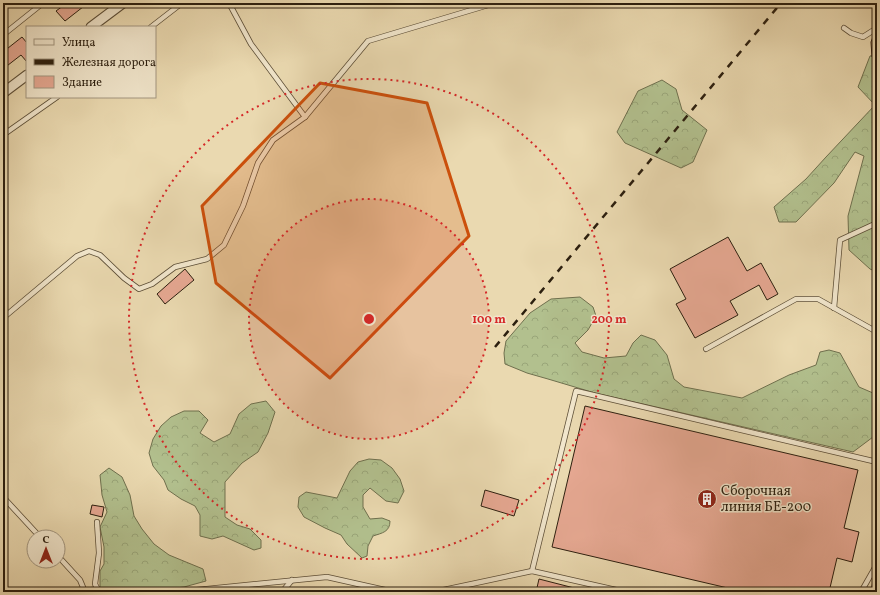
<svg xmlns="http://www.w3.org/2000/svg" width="880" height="595" font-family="Vollkorn,serif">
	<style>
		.forest { fill: url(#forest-crowns); stroke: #6f704e }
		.building { fill: #e6a892; stroke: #2c1f0f }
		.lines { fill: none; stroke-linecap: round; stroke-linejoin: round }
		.service-casing { stroke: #5c4e37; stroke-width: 6 }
		.minor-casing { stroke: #5c4e37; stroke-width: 11 }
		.service { stroke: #f1e6cc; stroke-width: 4.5 }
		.minor { stroke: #f1e6cc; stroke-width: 9 }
		.rail { stroke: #2c1f0f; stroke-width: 2.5; stroke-dasharray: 7 7; stroke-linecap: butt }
		.marked { fill: #cc500c; fill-opacity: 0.2; stroke: #cc500c; stroke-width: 3; stroke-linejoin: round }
		.ring { fill: none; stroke: #d62828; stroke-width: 2; stroke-dasharray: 2 4 }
		.labels { text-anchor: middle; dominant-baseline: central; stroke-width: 3; stroke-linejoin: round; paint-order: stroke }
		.poi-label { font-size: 14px; fill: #2c1f0f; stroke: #f1e6cc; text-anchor: start }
		.centre { fill: #d62828; stroke: #f1e6cc; stroke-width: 2 }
		.ring-label { font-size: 12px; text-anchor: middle; font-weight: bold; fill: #d62828; stroke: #f1e6cc; stroke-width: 3; stroke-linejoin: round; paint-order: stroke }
	</style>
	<defs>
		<pattern id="forest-crowns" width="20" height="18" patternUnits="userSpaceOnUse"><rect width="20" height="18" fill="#b2c08e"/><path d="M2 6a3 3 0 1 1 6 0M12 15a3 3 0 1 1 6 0" fill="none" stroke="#99a579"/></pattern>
	</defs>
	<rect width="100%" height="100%" fill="#ead9b0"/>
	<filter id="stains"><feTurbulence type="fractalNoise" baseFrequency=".005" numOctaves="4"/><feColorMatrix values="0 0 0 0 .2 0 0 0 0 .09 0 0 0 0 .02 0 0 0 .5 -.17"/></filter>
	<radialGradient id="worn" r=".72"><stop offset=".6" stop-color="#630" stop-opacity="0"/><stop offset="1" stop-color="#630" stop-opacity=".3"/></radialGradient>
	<g class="forest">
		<polygon points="877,55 877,272 870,269 849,250 848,216 864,156 855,152 834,183 796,222 779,222 774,207 806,179 826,157 875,105 858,87 870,56"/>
		<polygon points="662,80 676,89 682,110 707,130 693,162 681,168 625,143 617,132 638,91"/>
		<polygon points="580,297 593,307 596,316 588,330 575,343 582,352 604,358 626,356 633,343 641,335 655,340 667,355 674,379 684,387 742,398 789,375 816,365 820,352 829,350 840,353 859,387 873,393 877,393 877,434 853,452 595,393 548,379 527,373 505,364 504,353 506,341 530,313 551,299"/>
		<polygon points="266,401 275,412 268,433 258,452 242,463 225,482 225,517 237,525 250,529 261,540 261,548 254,550 223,536 212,539 200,536 200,515 195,506 181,499 168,490 164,480 153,466 149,453 153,439 161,426 171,417 184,411 199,411 208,420 200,433 214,442 230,434 239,414 251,404"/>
		<path d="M369 459 381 460 392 468 400 479 404 491 398 503 386 501 370 488 363 495V507L370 519 382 518 390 521C390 532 382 533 373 536L368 546 367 556 362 558 347 544 341 535 325 528 304 517 298 507 299 497 306 492 337 498 350 471 358 462Z"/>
		<polygon points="109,468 122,477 130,495 134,516 142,529 154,544 169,555 203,569 206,581 184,587 139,592 105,592 100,590 100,571 104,564 104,547 100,527 107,512 102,495 100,475"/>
	</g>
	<g class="building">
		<polygon points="67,3 88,3 65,21 56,11"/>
		<polygon points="877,32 877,57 872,57 871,42 874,34"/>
		<polygon points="22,37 27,43 27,62 21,55 3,69 3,52"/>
		<polygon points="728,237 747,271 761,263 778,294 767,300 759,285 730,301 738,315 695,338 676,304 686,299 670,269"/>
		<polygon points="185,269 194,280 165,304 157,294"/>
		<polygon points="585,406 858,470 844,528 859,532 852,562 837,558 829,592 745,592 552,547"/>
		<polygon points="485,490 519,500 514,516 481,506"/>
		<polygon points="92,505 104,507 102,517 90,514"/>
		<polygon points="539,579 582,590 582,592 536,592"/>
	</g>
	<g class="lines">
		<defs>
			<g id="service">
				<polyline points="229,3 251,44 305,117"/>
				<polyline points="151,27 182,3"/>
				<polyline points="844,28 851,33 863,37 877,28"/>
				<polyline points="3,35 43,3"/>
				<polyline points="3,135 57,97"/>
				<polyline points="834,308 840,240 877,223"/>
				<polyline points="3,318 77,256 89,251 100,255 124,278 139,289 152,284 175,267 207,259 224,245 243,206 258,163 273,140 305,117 368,41 495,3"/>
				<polyline points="706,349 796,299 818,299 877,332"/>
				<polyline points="3,497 40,537"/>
				<polyline points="97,522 99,553 95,584 99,592"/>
				<polyline points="58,556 80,580 85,592"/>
				<polyline points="532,571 576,391 877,462"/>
				<polyline points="85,591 97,589"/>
				<polyline points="177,592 327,577 394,592"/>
				<polyline points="282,592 292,580"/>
				<polyline points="434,592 532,571 625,592"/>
				<polyline points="861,592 877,564"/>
				<polyline points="873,592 877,576"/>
			</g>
			<g id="minor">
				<polyline points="91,27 123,3"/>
				<polyline points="3,93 27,75"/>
			</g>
		</defs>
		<use href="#service" class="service-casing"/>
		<use href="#minor" class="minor-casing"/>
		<use href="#service" class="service"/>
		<use href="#minor" class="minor"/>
		<polyline class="rail" points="495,347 781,3"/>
	</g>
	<path class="marked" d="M320 83 427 103 469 236 330 378 216 283 202 206Z"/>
	<circle cx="369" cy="319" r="120" fill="#d62828" fill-opacity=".12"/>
	<g class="ring">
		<circle cx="369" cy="319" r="120"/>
		<circle cx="369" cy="319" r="240"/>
	</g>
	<defs>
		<symbol id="building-disc" viewBox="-11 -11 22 22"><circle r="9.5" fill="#8f2418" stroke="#f1e6cc"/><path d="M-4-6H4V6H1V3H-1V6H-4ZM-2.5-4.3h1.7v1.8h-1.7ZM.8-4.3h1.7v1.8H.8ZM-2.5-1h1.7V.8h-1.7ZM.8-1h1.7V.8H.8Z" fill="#fff"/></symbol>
	</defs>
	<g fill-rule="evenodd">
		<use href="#building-disc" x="696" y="488" width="22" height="22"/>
	</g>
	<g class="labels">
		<g class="poi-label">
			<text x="721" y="491">Сборочная<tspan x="721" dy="16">линия БЕ-200</tspan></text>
		</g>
	</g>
	<circle cx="369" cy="319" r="6" class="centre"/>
	<g class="ring-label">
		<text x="489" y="323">100 m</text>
		<text x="609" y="323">200 m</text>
	</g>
	<rect width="880" height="595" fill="none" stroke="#ead9b0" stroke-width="16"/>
	<rect x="4" y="4" width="872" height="587" fill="none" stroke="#2c1f0f" stroke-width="2"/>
	<rect x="8" y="8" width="864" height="579" fill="none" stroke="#2c1f0f"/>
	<rect x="26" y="26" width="130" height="72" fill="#f1e6cc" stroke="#a29680"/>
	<rect x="34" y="39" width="20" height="6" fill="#f1e6cc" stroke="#a29680"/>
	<text x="62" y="46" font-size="12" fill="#2c1f0f">Улица</text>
	<rect x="34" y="59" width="20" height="6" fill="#2c1f0f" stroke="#a29680"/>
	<text x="62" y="66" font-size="12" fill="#2c1f0f">Железная дорога</text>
	<rect x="34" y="76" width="20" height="12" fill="#e6a892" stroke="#a29680"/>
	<text x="62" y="86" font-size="12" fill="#2c1f0f">Здание</text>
	<g transform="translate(46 549)"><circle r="19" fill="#f1e6cc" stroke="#a29680"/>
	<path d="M0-3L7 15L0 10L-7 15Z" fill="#8f2418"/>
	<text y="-6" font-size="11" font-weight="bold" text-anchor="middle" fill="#2c1f0f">С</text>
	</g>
	<rect width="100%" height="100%" filter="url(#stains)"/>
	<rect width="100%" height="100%" fill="url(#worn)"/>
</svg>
